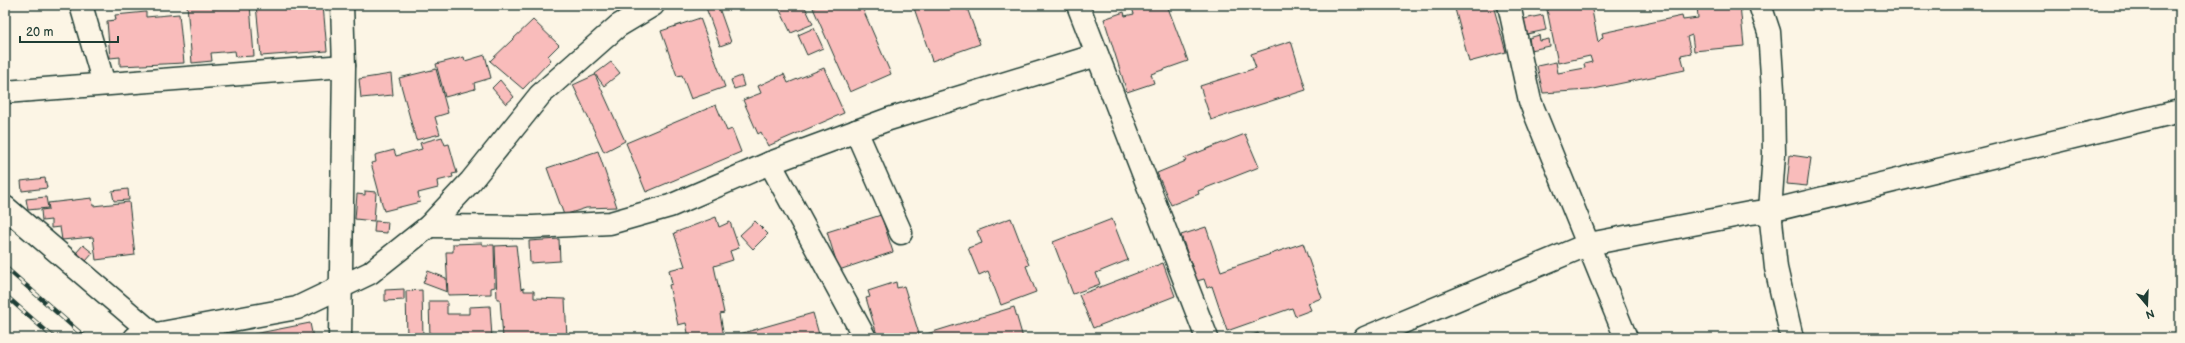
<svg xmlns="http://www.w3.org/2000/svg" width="2185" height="343" font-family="'Balsamiq Sans',sans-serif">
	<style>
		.building { fill: #f9bcbb; stroke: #1f3d34 }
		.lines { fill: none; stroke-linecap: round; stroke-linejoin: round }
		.minor-casing { stroke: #1f3d34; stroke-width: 25 }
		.minor { stroke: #fcf5e5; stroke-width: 22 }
		.rail-casing { stroke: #1f3d34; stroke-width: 4.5 }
		.rail { stroke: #fcf5e5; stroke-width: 3; stroke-dasharray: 9; stroke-linecap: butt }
	</style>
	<rect width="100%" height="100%" fill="#fcf5e5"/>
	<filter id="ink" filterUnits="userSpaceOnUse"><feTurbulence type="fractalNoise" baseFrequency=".025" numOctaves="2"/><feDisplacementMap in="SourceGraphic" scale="8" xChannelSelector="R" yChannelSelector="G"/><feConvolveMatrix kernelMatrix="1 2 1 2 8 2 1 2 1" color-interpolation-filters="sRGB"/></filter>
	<g filter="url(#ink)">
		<g class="building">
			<polygon points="187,5 212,5 213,8 250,5 254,56 236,57 235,51 211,53 212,61 192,63"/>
			<polygon points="256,5 323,5 327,51 261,56"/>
			<polygon points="705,5 718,5 731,42 720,46"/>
			<polygon points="785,5 804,5 813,24 791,33 779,8"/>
			<polygon points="819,5 861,5 891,74 850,92 813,8"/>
			<polygon points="913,5 966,5 980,44 932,61"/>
			<polygon points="1131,5 1167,5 1188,61 1151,74 1154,83 1127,92 1104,19 1124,12 1125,16 1134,14"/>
			<polygon points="1454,5 1493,5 1506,52 1469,62"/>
			<polygon points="1546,5 1591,5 1598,42 1603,37 1602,33 1682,16 1683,20 1698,18 1697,5 1740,5 1744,46 1694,51 1692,35 1687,37 1691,53 1681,55 1685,70 1589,90 1543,93 1537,66 1556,62 1558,73 1585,68 1584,64 1592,62 1590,56 1558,63"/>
			<polygon points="146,12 146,17 179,14 184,63 120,66 120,57 110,58 107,21 116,20 115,15"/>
			<polygon points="1543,15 1546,30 1527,34 1524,19"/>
			<polygon points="700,18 725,87 691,99 682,75 677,76 661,31"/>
			<polygon points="533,20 559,45 548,56 551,60 523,89 490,61"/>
			<polygon points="814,28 823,48 807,55 798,35"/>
			<polygon points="1539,35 1540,41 1549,39 1550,46 1531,50 1529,38"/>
			<polygon points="1291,41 1306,90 1211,120 1200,86 1256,68 1251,54"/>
			<polygon points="485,55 491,78 474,83 475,89 445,97 436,64 464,57 465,61"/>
			<polygon points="611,62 620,73 604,86 595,74"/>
			<polygon points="824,68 844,113 768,146 761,132 758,134 743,100 761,93 758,86 784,74 788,83"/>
			<polygon points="436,69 448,113 435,117 440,134 416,140 399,78"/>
			<polygon points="391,74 393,95 361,98 359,79"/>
			<polygon points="595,75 625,141 604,152 573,85"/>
			<polygon points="741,76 744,86 734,89 731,80"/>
			<polygon points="500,80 514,97 506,104 492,88"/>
			<polygon points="716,105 727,131 732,129 741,152 646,192 626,143"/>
			<polygon points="1245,134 1259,167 1198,191 1199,194 1171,205 1157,173 1186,161 1184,158"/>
			<polygon points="442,137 445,145 449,144 457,173 452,174 453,177 437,181 438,188 418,193 420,202 384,211 371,163 376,162 375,155 394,150 396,156 422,149 420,143"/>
			<polygon points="598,151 617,207 586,208 564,215 547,168"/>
			<polygon points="1790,155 1811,158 1807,186 1787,184"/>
			<polygon points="45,178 47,188 22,191 21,181"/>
			<polygon points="128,189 129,200 114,201 112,191"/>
			<polygon points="365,191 376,192 374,221 355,219 357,194 365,195"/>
			<polygon points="46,197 48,208 28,210 26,199"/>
			<polygon points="92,198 93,206 129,202 135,255 96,260 93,237 62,240 60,227 51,228 51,220 42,221 41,210 49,209 48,203"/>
			<polygon points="881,215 893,252 839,270 827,232"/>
			<polygon points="716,217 719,227 730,222 739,248 730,251 733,260 714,266 724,313 720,314 724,337 689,338 686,323 678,325 669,285 672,284 669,270 685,266 674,233"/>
			<polygon points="1011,218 1029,265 1026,266 1036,292 1001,305 988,271 979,275 968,248 982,243 977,231"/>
			<polygon points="1112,219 1128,260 1096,273 1100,284 1073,294 1053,242"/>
			<polygon points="375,221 388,222 387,233 374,232"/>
			<polygon points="755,221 768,234 753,249 740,235"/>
			<polygon points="1206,227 1221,271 1303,243 1322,298 1308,303 1311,310 1295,316 1292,308 1227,331 1212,286 1207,288 1204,279 1197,281 1181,235"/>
			<polygon points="559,239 560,261 530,263 529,241"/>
			<polygon points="482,243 482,245 494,245 495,287 491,288 491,294 448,295 446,252 453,252 453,244"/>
			<polygon points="83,245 93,253 86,261 76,253"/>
			<polygon points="516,245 521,289 524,288 524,291 534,291 534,298 565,299 567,338 503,338 500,299 497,299 495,246"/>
			<polygon points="1163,263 1175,296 1093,328 1079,295"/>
			<polygon points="428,271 446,278 447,292 423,283"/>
			<polygon points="896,282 897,288 904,286 920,337 878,338 866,298 870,297 868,291"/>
			<polygon points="404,289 404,300 385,301 385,290"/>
			<polygon points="422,290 423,338 407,338 406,291"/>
			<polygon points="429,301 447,301 447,314 469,314 469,307 490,306 492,338 430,338"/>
			<polygon points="1014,307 1023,338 924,338 923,335"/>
			<polygon points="813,313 820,338 730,338 729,337"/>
			<polygon points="310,323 313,338 255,338 254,334"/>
			<polygon points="1258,333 1260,338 1243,338"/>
		</g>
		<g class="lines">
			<defs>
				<g id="minor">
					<polyline points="81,5 104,84"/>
					<polyline points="1078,5 1207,338"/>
					<polyline points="1509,5 1530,101 1626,338"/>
					<polyline points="1760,5 1769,32 1773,90 1774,154 1770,211 1776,268 1792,338"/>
					<polyline points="5,92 344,66"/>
					<polyline points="856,131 901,233"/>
					<polyline points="770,163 865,338"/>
					<polyline points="5,207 158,338"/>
					<polyline points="429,226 533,227 610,223 670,206 770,163 889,119 1097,55"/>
					<polyline points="135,338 297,308 370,273 429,226 471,181 540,95 618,26 653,5"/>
					<polyline points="340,338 344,66 342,5"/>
					<polyline points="1365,338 1589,244 1750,213 1770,211 2180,111"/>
				</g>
			</defs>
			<use href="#minor" class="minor-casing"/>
			<use href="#minor" class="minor"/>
			<defs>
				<g id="rail">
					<polyline points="5,267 86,338"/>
					<polyline points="5,295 54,338"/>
				</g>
			</defs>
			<use href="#rail" class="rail-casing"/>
			<use href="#rail" class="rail"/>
		</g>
	</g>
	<rect width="2185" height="343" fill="none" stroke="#fcf5e5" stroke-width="20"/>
	<rect x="10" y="10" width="2165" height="323" fill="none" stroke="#1f3d34" stroke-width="1.5" filter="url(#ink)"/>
	<g transform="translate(2147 305) rotate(161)" stroke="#fcf5e5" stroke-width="3" paint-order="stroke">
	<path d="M0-3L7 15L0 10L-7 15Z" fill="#1f3d34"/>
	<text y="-6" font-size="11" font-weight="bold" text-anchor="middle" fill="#1f3d34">N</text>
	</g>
	<path d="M20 36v6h98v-6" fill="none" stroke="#1f3d34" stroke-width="2"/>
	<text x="26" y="36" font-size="12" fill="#1f3d34" stroke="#fcf5e5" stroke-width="3" paint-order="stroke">20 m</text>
</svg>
